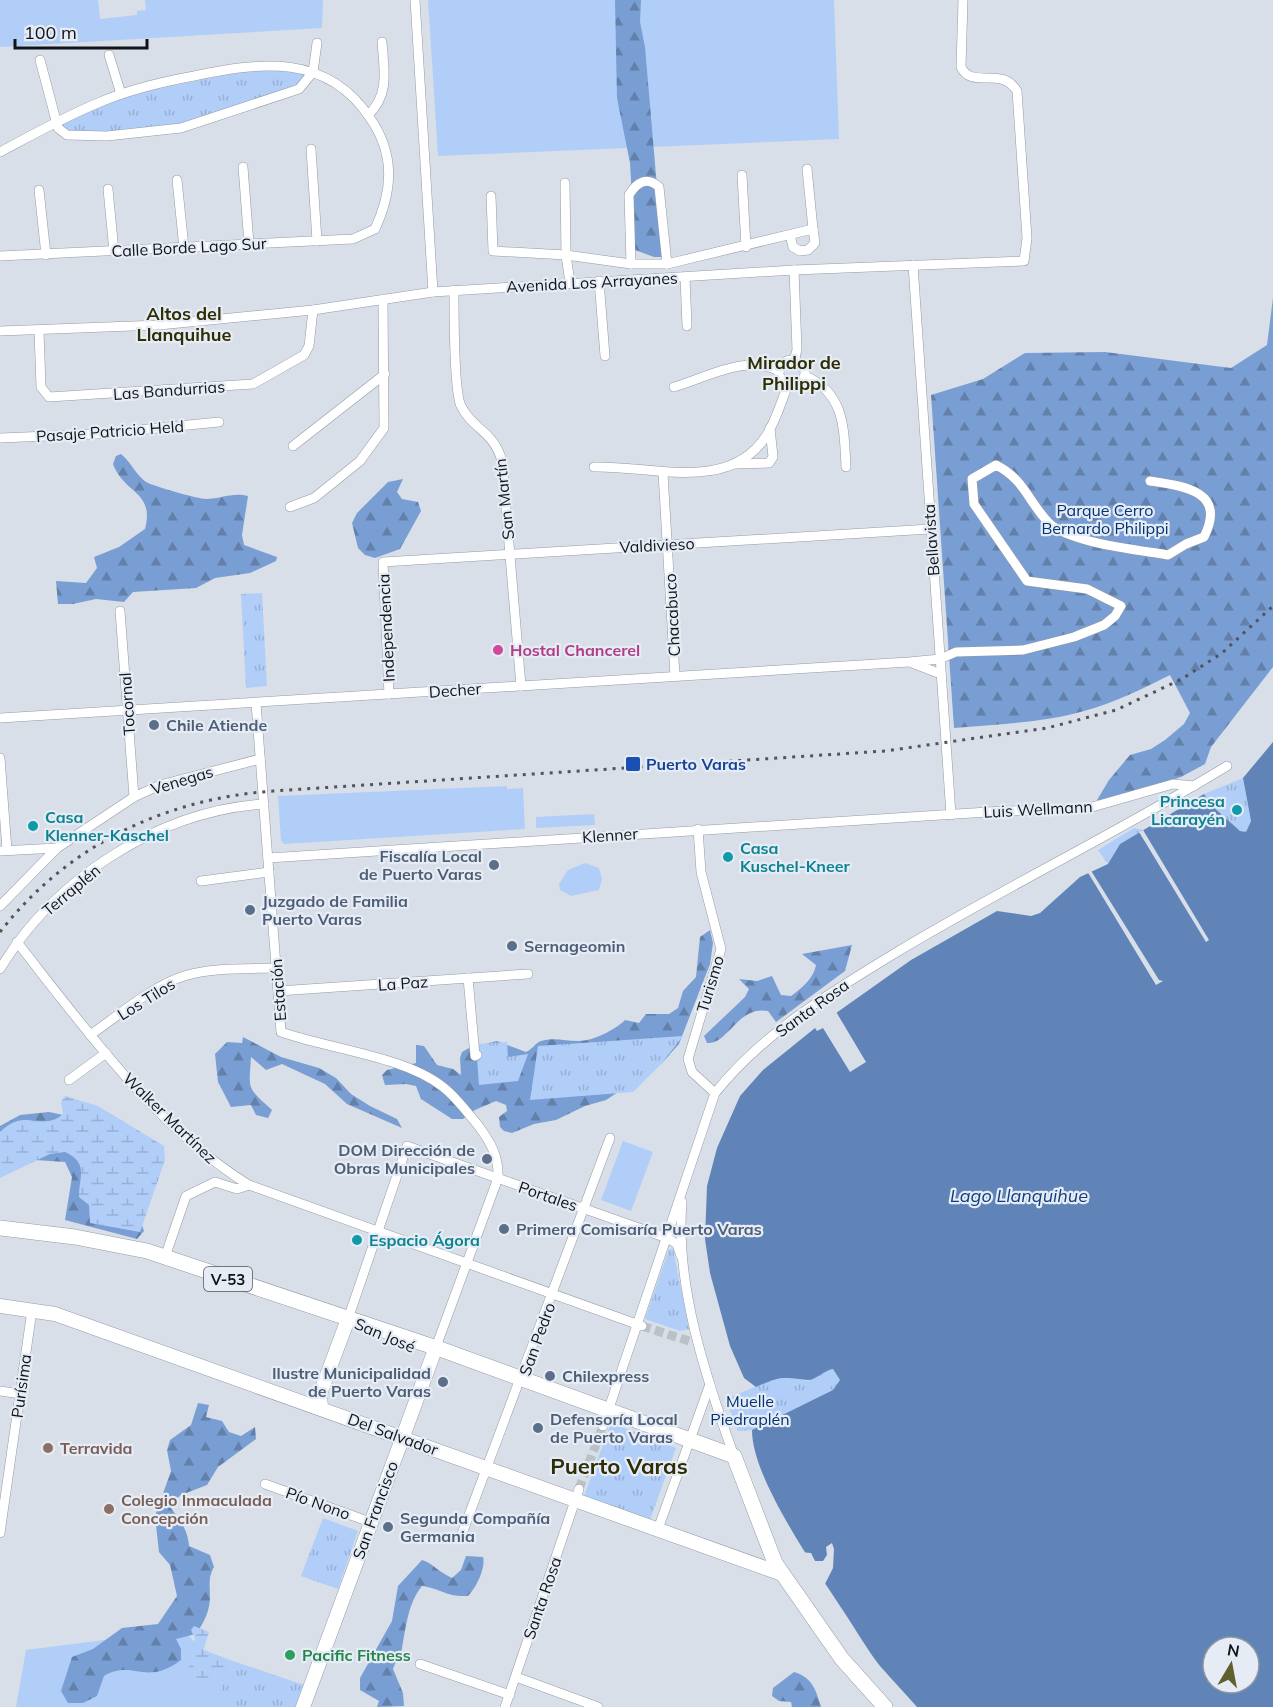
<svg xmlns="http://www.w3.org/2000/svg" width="1273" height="1707" font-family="Mulish,sans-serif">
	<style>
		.grass { fill: #b1cef8 }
		.forest { fill: url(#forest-firs) }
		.wetland { fill: url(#wetland-marsh) }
		.park { fill: url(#park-tufts) }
		.water { fill: #6184b8; fill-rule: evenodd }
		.pier { fill: #d8dfe8 }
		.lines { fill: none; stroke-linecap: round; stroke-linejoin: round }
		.street-tunnel { stroke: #bac1c9; stroke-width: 9; stroke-dasharray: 9 4.5; stroke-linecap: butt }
		.street-casing { stroke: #949ba3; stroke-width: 10 }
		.secondary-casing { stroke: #949ba3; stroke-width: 15 }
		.primary-casing { stroke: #949ba3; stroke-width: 16 }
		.street { stroke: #fff; stroke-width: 9 }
		.secondary { stroke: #fff; stroke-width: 14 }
		.primary { stroke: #fff; stroke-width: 15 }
		.rail { stroke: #51555a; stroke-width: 3; stroke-dasharray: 3 6; stroke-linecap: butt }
		.hotel-dot { fill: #d1479c; stroke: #e6ecf6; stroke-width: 2 }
		.service-dot { fill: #5c6f8a; stroke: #e6ecf6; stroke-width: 2 }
		.transit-dot { fill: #1a4fb4; stroke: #e6ecf6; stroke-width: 2 }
		.culture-dot { fill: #0f9aa8; stroke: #e6ecf6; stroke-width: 2 }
		.education-dot { fill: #8d6e63; stroke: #e6ecf6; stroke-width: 2 }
		.leisure-dot { fill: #2e9e5b; stroke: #e6ecf6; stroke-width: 2 }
		.labels { text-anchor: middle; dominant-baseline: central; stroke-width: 4.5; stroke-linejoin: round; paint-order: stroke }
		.shield { fill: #e6ecf6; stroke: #51555a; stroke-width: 1.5 }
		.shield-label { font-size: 15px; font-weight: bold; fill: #111417 }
		.street-label { font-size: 16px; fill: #111417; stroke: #e6ecf6 }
		.park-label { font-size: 16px; fill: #023372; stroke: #e6ecf6 }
		.hotel-label { font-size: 16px; font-weight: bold; fill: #b23c85; stroke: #e6ecf6; text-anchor: start }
		.service-label { font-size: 16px; font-weight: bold; fill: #4e5e75; stroke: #e6ecf6; text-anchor: start }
		.transit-label { font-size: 16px; font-weight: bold; fill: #164399; stroke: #e6ecf6; text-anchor: start }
		.culture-label { font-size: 16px; font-weight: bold; fill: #0d838f; stroke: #e6ecf6; text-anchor: start }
		.education-label { font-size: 16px; font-weight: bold; fill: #785e54; stroke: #e6ecf6; text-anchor: start }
		.leisure-label { font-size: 16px; font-weight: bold; fill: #27864d; stroke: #e6ecf6; text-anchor: start }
		.neighbourhood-label { font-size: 18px; font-weight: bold; fill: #2e2d03; stroke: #e6ecf6 }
		.water-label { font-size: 18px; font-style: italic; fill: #0f3d7d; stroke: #e6ecf6 }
		.district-label { font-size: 22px; font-weight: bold; fill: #2e2d03; stroke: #e6ecf6 }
	</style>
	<defs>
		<pattern id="forest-firs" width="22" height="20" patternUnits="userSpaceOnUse" patternTransform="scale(1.5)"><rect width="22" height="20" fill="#799ed3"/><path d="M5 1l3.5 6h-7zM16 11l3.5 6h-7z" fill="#6280aa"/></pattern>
		<pattern id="wetland-marsh" width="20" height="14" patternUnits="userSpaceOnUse" patternTransform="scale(1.5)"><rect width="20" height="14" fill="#b1cef8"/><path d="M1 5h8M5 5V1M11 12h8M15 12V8" fill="none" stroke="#97b0d4"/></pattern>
		<pattern id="park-tufts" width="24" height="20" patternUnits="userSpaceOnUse" patternTransform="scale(1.5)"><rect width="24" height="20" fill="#b1cef8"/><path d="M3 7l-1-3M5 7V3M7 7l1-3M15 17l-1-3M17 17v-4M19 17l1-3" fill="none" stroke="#97b0d4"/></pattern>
	</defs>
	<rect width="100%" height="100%" fill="#d8dfe8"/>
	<g class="grass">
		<polygon points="0,0 98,0 100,19 137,15 137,11 146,10 145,0 323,0 322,28 0,47"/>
		<polygon points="428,0 834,0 839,139 438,156"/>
		<polygon points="507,786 507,789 523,788 525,829 284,844 281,840 278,796"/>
		<polygon points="594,814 595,825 536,828 536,817"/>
		<polygon points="585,863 599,868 602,879 599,890 571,896 560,890 559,884 568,870"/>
		<polygon points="623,1141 653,1152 631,1211 601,1200"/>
		<polygon points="182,1630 204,1650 233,1661 213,1707 16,1707 26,1650"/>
	</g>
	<g class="forest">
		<polygon points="615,0 641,0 640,22 645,47 663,257 654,257 635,250 630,163 617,98"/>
		<path d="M1273 298V667L1211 747 1205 764 1181 777 1106 802 1097 800 1109 780 1130 755 1151 749 1165 740 1184 724 1190 713 1170 675C1142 689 1114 703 1084 711 1042 723 997 724 954 728L931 395 983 379 1025 353 1105 352 1231 368 1267 345Z"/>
		<path d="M121 454C131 462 136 475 146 482 153 486 198 499 206 499 221 499 232 492 248 496L242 535 244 545 277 557 276 561 250 573 215 578 196 588 133 592 124 602 96 599 73 604H58L56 581 86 583 97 568 94 557 119 547 145 529C155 491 124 494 113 464L116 456Z"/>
		<polygon points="403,479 397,492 402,499 418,502 421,511 400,549 375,558 365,555 358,548 352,523 357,513 388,482"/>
		<path d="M710 930 713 943 710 964 679 1044 662 1063 606 1100 585 1106 556 1120 534 1124 512 1133 504 1131 500 1127 499 1117 507 1111 506 1105 496 1101 475 1110 463 1119H452L421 1099 416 1086 406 1084 385 1085 382 1075 387 1070 416 1063V1045L424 1046 437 1065 453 1069 461 1075 460 1058 462 1052 469 1048 497 1041 526 1052C533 1049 535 1043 541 1041 554 1037 565 1041 578 1041 593 1041 615 1030 625 1020L639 1023 646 1014H669L678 1008 683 991 696 977 700 937Z"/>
		<path d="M852 945 845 971 776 1022 768 1011C738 1005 728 1045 707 1043L704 1036 745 997 749 989 739 979 757 981 772 976 781 995 791 996C801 989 814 978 816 965L802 954Z"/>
		<path d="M243 1037 281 1057 319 1068 336 1078 351 1094 370 1106 397 1119 402 1128 347 1104 325 1084 282 1064 266 1070 251 1057C249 1091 246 1086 272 1110L268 1118 256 1115 251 1105 231 1107 218 1082 215 1054 227 1042 242 1043Z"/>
		<polygon points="49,1112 78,1118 140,1220 144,1231 137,1239 65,1220 72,1177 65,1162 35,1160 0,1177 0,1126 20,1115"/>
		<path d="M198 1403 209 1405 206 1417 222 1421 229 1432 241 1436 255 1427 256 1439 218 1467 207 1485 181 1495 169 1505C178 1519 188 1528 189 1546L210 1555 214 1567C206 1581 212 1591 209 1606 207 1617 202 1625 196 1634L176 1639 181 1649V1660C145 1687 133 1659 104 1676L97 1696 83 1703H68L61 1691 72 1657 93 1649 122 1628 158 1624 177 1596 170 1565 159 1552 155 1516 171 1471 167 1450 170 1440 191 1425Z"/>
		<path d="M466 1556 483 1557C486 1568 476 1588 468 1596 446 1597 442 1589 422 1586 408 1603 406 1627 402 1648 401 1655 395 1662 393 1669L403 1693 404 1706 377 1707 379 1701 360 1690V1678L392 1621 398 1586 422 1560C431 1562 440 1573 452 1578L461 1570Z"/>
		<path d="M794 1672C812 1677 816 1690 821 1707H792L791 1702 779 1701 772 1696 773 1688Z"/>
	</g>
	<g class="wetland">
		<path d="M65 1096 98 1106 164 1146 165 1160 140 1232 90 1223 89 1205 79 1197C79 1177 89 1163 65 1152L50 1154 0 1178V1132C26 1106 41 1133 63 1114L61 1102Z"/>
		<path d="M194 1626 209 1632 203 1651 231 1662 229 1669C213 1673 203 1687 186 1673 192 1662 192 1651 195 1639L191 1630Z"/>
	</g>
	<g class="park">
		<path d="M261 68 309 75 298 87C232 109 123 152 54 127L126 95Z"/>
		<polygon points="262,593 267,686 246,688 241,594"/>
		<polygon points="1243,778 1251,821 1246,832 1240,831 1211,805 1204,794"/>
		<polygon points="1134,828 1143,830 1120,844 1108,864 1098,850"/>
		<polygon points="683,1036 662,1063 633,1092 530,1100 538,1046"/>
		<polygon points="507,1042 508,1057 528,1054 518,1081 479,1085 476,1044"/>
		<polygon points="669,1249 673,1249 689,1329 680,1331 645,1319"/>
		<polygon points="833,1369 840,1380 833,1390 752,1430 738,1431 726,1399 781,1376 808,1381 826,1370"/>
		<polygon points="611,1423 676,1448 650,1520 584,1496"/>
		<polygon points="323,1518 358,1531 338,1589 301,1576"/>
		<polygon points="233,1661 304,1685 295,1707 213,1707"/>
	</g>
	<path class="water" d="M1273 742V1707H917C905 1693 892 1680 880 1666 866 1648 855 1628 842 1609 815 1567 752 1479 752 1430L833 1390 840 1380 833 1369C824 1370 815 1381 807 1380 780 1377 781 1376 756 1387L744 1378 730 1346 710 1273 705 1239 707 1186 717 1148 740 1096 763 1070 815 1028 911 960 997 911 1031 916 1040 913 1080 877 1108 864 1120 844 1204 794 1211 805 1240 831 1246 832 1251 821 1243 778ZM1213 1647H1249V1683H1213Z"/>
	<g class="pier">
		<polygon points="1143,830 1209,940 1206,942 1139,832"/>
		<polygon points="1090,869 1159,980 1163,981 1156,985 1087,871"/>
		<polygon points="835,1010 866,1062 850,1072 823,1028 817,1031 813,1025"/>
		<polygon points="832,1543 834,1549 833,1568 824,1586 800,1552 811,1553 815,1561 823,1561 827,1555 826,1547"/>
	</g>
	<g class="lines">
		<g class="street-tunnel">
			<polyline points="642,1326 689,1341"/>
			<polyline points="579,1489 603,1426"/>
		</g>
		<defs>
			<g id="street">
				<polyline points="415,0 433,292"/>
				<polyline points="109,55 121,94"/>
				<polyline points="40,60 58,128 67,135 107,136 181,128 299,89 313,72 317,43"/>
				<path d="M368 115C390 95 384 69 382 42"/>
				<polyline points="311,149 317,241"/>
				<path d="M0 152C32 135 64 117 98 103 128 90 161 82 194 76 260 62 327 53 370 118 395 154 393 190 375 229L353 239 0 256"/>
				<polyline points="243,167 249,244"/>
				<polyline points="742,175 746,247"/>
				<polyline points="177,180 184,248"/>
				<polyline points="565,183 566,255 570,283"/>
				<polyline points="108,189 114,252"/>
				<polyline points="39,190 46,255"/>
				<polyline points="491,196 493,251 566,255 631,264 667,264 813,229 807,169"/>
				<polyline points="790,235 793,247 800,251 808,250 815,243 813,229"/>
				<path d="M631 264 629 195C637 182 647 176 659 187L667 264"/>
				<polyline points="913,265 951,815"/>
				<polyline points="685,277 687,326"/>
				<polyline points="599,281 605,356"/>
				<path d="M454 290C454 311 454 392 461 406 473 430 493 430 502 461L521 686"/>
				<path d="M0 331 159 325 313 310 433 292 794 270 1024 261 1027 238 1017 91C1001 65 972 90 961 67L963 0"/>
				<polyline points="39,331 41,387 49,397 253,384 304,355 309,346 313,310"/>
				<polyline points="794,360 797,350 794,270"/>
				<circle cx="792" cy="373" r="13"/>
				<path d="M805 376C845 393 844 429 846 467"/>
				<path d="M674 387C708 377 746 354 779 371"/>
				<polyline points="0,438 97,434 219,422"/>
				<polyline points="293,446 385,374"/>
				<polyline points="735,464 769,463 773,457 770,428"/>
				<path d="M594 467C649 465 729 494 766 436 776 421 781 402 788 385"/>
				<polyline points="663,473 675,676"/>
				<polyline points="290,507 314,498 360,461 384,428 383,299"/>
				<polyline points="120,611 134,797"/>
				<polyline points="912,663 941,674"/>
				<polyline points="389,694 383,562 930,529"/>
				<path d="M256 703 281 1032C329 1049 404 1056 443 1087 456 1097 466 1111 477 1124 490 1141 499 1156 498 1178L436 1347"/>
				<path d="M0 718 909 662 940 659 956 652 1023 650 1074 637 1104 625 1115 616 1121 606 1087 589 1027 581 974 504 972 479 996 465C1024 479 1028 501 1048 522 1068 543 1139 550 1168 555L1186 544 1204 537C1227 491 1184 486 1150 481"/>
				<polyline points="0,758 7,850"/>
				<polyline points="698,829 701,872 721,949 688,1059 692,1072 715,1093"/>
				<polyline points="0,851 57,848"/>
				<polyline points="268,858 1003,811 1085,809 1173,784 1194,786"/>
				<polyline points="201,881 269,872"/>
				<polyline points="0,906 57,848 134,797 160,785 260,759"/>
				<path d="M17 942C83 1026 157 1129 249 1185L642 1326"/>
				<path d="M0 969C54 879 158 811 264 804"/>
				<polyline points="468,978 475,1056 477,1055"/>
				<polyline points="278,991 528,974"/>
				<path d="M90 1035C120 1015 150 987 184 976 213 967 247 969 276 968"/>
				<polyline points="69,1080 106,1053"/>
				<path d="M682 1202C675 1285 706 1378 734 1456"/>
				<polyline points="165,1257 186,1196 215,1182 237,1189 249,1185"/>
				<polyline points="348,1319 407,1146 667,1238 677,1244 681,1256"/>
				<polyline points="0,1391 21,1394"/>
				<path d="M603 1426 715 1093C764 1032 831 992 897 952 1005 887 1119 832 1227 766"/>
				<polyline points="265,1484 370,1522"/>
				<polyline points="658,1529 710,1384"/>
				<polyline points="0,1533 32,1310"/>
				<polyline points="460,1539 610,1138"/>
				<polyline points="420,1664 510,1695"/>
				<polyline points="516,1677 598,1707"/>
				<polyline points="505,1707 579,1489"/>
			</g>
			<g id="secondary">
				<polyline points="0,1306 55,1314 782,1574"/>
				<polyline points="321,1408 320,1394 348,1319"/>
				<polyline points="303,1707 436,1347"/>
			</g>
			<polyline id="primary" points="0,1228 75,1237 147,1251 440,1349 734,1456 775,1563 842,1659 885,1707"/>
		</defs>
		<use href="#street" class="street-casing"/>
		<use href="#secondary" class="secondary-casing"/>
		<use href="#primary" class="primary-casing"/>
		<use href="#street" class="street"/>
		<use href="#secondary" class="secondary"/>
		<use href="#primary" class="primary"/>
		<path class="rail" d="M0 932C68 845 164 799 273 791L885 751 1047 728 1116 710 1182 679 1222 653 1273 606"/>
	</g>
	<circle class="hotel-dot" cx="498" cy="650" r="6"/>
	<g class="service-dot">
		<circle cx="154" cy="725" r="6"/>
		<circle cx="494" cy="865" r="6"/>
		<circle cx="250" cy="910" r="6"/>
		<circle cx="512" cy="946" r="6"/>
		<circle cx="487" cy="1159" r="6"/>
		<circle cx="504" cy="1229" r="6"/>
		<circle cx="550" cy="1376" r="6"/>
		<circle cx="443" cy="1382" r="6"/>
		<circle cx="538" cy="1428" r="6"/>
		<circle cx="388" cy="1527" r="6"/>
	</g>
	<rect class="transit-dot" x="625" y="756" width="16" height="16" rx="3"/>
	<g class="culture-dot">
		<circle cx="1237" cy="810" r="6"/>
		<circle cx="33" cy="826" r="6"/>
		<circle cx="728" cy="857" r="6"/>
		<circle cx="357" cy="1240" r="6"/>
	</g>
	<g class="education-dot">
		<circle cx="48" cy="1448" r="6"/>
		<circle cx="109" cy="1509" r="6"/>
	</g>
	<circle class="leisure-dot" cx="290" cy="1655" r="6"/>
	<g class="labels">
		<rect class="shield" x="204" y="1267" width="48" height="24" rx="4.5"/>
		<g class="shield-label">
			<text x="228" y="1279">V-53</text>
		</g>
		<g class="street-label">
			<text transform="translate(189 247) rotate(-3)">Calle Borde Lago Sur</text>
			<text transform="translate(592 282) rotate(-3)">Avenida Los Arrayanes</text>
			<text transform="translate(169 390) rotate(-4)">Las Bandurrias</text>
			<text transform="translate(110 431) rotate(-4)">Pasaje Patricio Held</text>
			<text transform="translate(504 499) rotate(-96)">San Martín</text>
			<text transform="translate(931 540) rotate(-94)">Bellavista</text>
			<text transform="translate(657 545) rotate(-3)">Valdivieso</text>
			<text transform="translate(672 615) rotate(-93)">Chacabuco</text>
			<text transform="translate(386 628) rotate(-93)">Independencia</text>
			<text transform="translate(455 690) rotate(-4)">Decher</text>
			<text transform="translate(127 704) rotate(-94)">Tocornal</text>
			<text transform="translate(182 780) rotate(-17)">Venegas</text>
			<text transform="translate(1038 809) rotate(-3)">Luis Wellmann</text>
			<text transform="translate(610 835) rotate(-4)">Klenner</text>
			<text transform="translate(71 890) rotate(-40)">Terraplén</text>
			<text transform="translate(403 983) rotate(-4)">La Paz</text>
			<text transform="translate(710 984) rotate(-73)">Turismo</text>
			<text transform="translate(278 990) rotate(-94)">Estación</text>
			<text transform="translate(146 999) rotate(-32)">Los Tilos</text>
			<text transform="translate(812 1008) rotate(-36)">Santa Rosa</text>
			<text transform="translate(170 1118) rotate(44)">Walker Martínez</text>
			<text transform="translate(548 1196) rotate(19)">Portales</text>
			<text transform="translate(385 1335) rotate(23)">San José</text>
			<text transform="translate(537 1339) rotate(-70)">San Pedro</text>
			<text transform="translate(21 1386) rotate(-82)">Purísima</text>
			<text transform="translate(393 1434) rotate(20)">Del Salvador</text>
			<text transform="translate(318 1503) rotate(20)">Pío Nono</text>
			<text transform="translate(375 1510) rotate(-70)">San Francisco</text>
			<text transform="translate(542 1598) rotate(-71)">Santa Rosa</text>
		</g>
		<g class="park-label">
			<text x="1105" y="510">Parque Cerro<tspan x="1105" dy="18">Bernardo Philippi</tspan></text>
			<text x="750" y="1401">Muelle<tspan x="750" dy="18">Piedraplén</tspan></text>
		</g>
		<g class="hotel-label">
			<text x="510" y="650">Hostal Chancerel</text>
		</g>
		<g class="service-label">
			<text x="166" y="725">Chile Atiende</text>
			<text x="482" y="856" text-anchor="end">Fiscalía Local<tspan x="482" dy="18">de Puerto Varas</tspan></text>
			<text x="262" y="901">Juzgado de Familia<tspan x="262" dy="18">Puerto Varas</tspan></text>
			<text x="524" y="946">Sernageomin</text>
			<text x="475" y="1150" text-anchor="end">DOM Dirección de<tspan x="475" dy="18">Obras Municipales</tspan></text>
			<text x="516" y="1229">Primera Comisaría Puerto Varas</text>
			<text x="431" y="1373" text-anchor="end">Ilustre Municipalidad<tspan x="431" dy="18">de Puerto Varas</tspan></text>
			<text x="562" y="1376">Chilexpress</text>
			<text x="550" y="1419">Defensoría Local<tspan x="550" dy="18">de Puerto Varas</tspan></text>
			<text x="400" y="1518">Segunda Compañía<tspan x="400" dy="18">Germania</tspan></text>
		</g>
		<g class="transit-label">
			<text x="646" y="764">Puerto Varas</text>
		</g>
		<g class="culture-label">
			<text x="1225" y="801" text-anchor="end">Princesa<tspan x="1225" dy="18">Licarayén</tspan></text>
			<text x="45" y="817">Casa<tspan x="45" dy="18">Klenner-Kaschel</tspan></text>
			<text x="740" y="848">Casa<tspan x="740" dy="18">Kuschel-Kneer</tspan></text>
			<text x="369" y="1240">Espacio Ágora</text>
		</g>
		<g class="education-label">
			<text x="60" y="1448">Terravida</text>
			<text x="121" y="1500">Colegio Inmaculada<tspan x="121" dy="18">Concepción</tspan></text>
		</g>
		<g class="leisure-label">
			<text x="302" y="1655">Pacific Fitness</text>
		</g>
		<g class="neighbourhood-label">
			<text x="184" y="313">Altos del<tspan x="184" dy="21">Llanquihue</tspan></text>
			<text x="794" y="362">Mirador de<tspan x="794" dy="21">Philippi</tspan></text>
		</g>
		<g class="water-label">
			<text x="1019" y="1195">Lago Llanquihue</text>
		</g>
		<g class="district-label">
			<text x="619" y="1466">Puerto Varas</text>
		</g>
	</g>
	<g transform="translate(1231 1665) rotate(10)"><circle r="28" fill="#e6ecf6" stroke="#91969d" stroke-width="1.5"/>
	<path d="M0-4.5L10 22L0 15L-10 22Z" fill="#5f602d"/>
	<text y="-9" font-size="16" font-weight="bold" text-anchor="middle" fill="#111417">N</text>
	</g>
	<path d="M15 39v9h132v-9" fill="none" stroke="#111417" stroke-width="3"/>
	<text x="24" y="39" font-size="18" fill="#111417" stroke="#e6ecf6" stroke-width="4.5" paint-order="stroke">100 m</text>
</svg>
